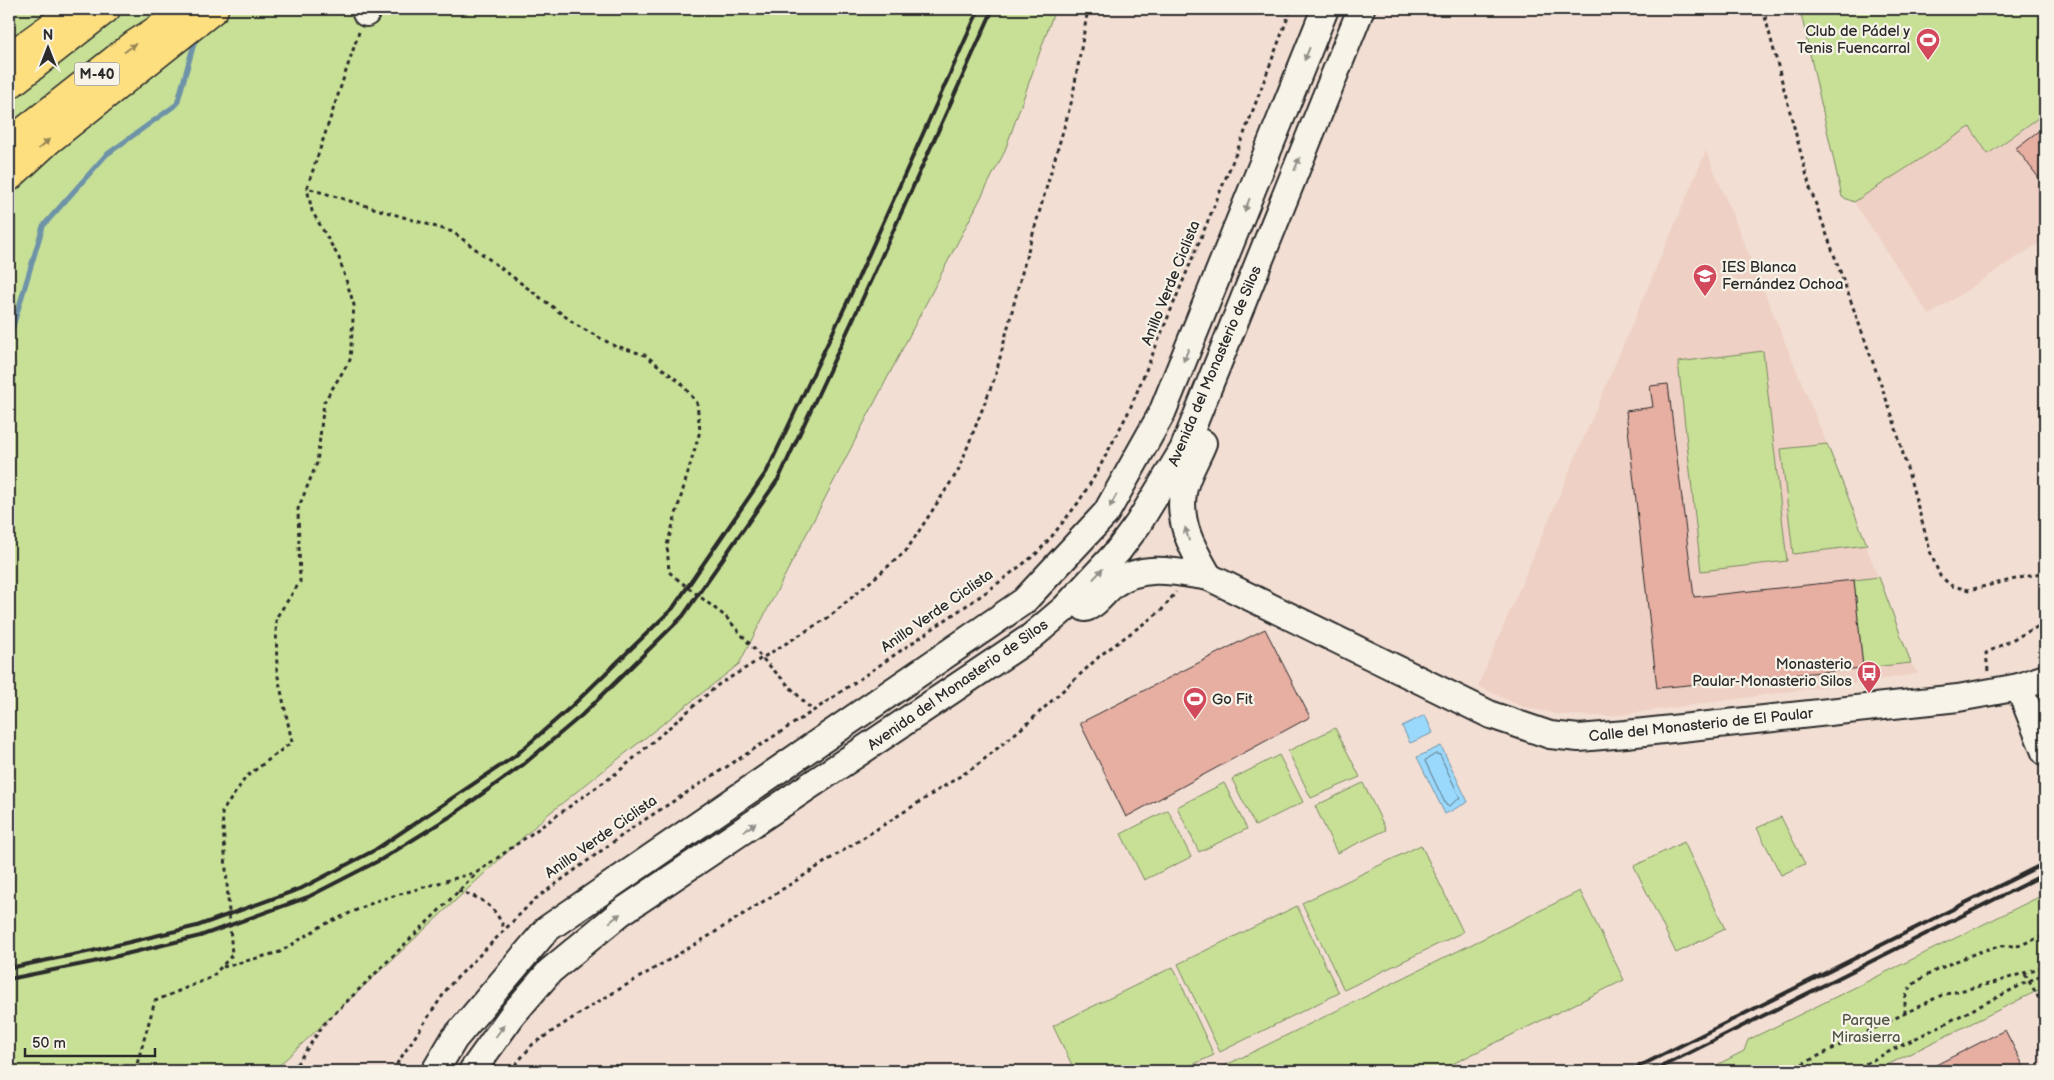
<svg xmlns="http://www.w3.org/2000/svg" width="2054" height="1080" font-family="'Balsamiq Sans',sans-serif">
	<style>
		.built { fill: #efd0c4 }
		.green { fill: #c7e096; stroke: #798660 }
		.water { fill: #9bd9fc; stroke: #6e93a8 }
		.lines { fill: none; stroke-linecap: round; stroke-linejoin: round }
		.shore { stroke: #58717f; stroke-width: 1 }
		.stream { stroke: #6e93a8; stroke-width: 5 }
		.building { fill: #e7aea2; stroke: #2b2b2b }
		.minor-casing { stroke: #2b2b2b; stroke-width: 30 }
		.highway-casing { stroke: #2b2b2b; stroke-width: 31 }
		.path { stroke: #2b2b2b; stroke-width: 3; stroke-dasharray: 4 4; stroke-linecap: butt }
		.minor { stroke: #f7f3e8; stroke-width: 26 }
		.highway { stroke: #fddf80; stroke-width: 28 }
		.rail { stroke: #2b2b2b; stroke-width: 4 }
		.path-bridge { stroke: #2b2b2b; stroke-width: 3; stroke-dasharray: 4 4; stroke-linecap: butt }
		.oneway { fill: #948556 }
		.oneway2 { fill: #918f8a }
		.labels { text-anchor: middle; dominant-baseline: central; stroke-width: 4.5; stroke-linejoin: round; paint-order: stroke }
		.shield { fill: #f7f3e8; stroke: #686764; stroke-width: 1 }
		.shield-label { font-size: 14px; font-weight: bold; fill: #2b2b2b }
		.poi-label { font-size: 15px; fill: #2b2b2b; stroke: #f7f3e8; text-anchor: end }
		.street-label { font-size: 15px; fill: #2b2b2b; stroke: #f7f3e8 }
		.park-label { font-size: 15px; fill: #525846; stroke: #f7f3e8 }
	</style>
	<rect width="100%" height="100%" fill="#f2ded3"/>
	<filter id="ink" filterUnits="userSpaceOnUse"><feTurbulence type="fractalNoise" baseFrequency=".02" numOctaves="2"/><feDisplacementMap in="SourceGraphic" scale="10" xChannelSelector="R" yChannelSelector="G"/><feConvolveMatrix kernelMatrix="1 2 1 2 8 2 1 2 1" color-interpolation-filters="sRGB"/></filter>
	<g filter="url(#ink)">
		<g class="built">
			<polygon points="2045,113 2045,239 1929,315 1854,202 1970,127 1989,154"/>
			<polygon points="1706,151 1827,444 1911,663 1918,674 1612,716 1562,715 1520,706 1478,686"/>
		</g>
		<g class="green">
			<polygon points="9,9 1055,9 1004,153 739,664 547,815 273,1071 9,1071"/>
			<polygon points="1800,9 2045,9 2045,113 1988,154 1970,127 1854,202 1842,197"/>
			<polygon points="1763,351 1787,561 1701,571 1678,362"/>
			<polygon points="1827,444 1867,545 1793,554 1781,449"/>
			<polygon points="1879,577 1911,663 1863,668 1854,580"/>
			<polygon points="1335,728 1360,777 1311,798 1288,751"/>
			<polygon points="1279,755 1303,802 1255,826 1232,779"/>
			<polygon points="1224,783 1247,829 1199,852 1177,807"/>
			<polygon points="1363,783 1386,830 1337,853 1315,806"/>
			<polygon points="1168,810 1191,857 1144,880 1121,834"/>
			<polygon points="1781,817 1805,864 1781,875 1757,828"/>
			<polygon points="1684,842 1725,929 1676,953 1634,866"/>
			<polygon points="1421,845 1463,932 1344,990 1302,903"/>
			<polygon points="1580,891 1624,980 1438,1071 1214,1071"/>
			<polygon points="2045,894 2045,987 1875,1071 1705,1071 1744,1051 1748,1040"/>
			<polygon points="1297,906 1339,993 1220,1052 1178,964"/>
			<polygon points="1173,967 1214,1055 1179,1071 1075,1071 1053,1026"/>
		</g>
		<g class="water">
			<polygon points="1425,715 1433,733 1410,743 1402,726"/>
			<polygon points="1441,746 1468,802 1445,814 1417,757"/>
		</g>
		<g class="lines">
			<polygon class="shore" points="1436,754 1440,755 1460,798 1449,806 1446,805 1425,761"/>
			<polyline class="stream" points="9,340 43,226 106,155 177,104 195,40"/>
		</g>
		<g class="building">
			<polygon points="2045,126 2045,186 2016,148"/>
			<polygon points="1668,384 1694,597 1854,580 1863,668 1657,688 1626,411 1653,407 1650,386"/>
			<polygon points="1265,629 1310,717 1126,817 1080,723"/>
			<polygon points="2005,1030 2026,1071 1924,1071"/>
		</g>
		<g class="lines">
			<defs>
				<g id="minor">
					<polyline points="366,13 367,9"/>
					<path d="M1203 443C1197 459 1185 476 1183 493 1178 525 1194 551 1209 577"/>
					<path d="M1085 608C1096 605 1105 591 1114 584 1143 563 1177 572 1209 577L1491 715 1550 735 1579 738 1626 734 1958 698 2019 687 2045 678"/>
					<polyline points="2019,687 2045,752"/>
					<polyline points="435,1071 454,1039 547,929 1024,601 1106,513 1162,413 1325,9"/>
					<polyline points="472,1071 513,1014 550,971 620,913 1031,637 1064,609 1118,551 1138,524 1183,450 1361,9"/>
				</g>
				<g id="highway">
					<polyline points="9,57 76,9"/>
					<polyline points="9,85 106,9"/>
					<polyline points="9,143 135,44 182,14"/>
					<polyline points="9,177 49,140 214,9"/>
				</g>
			</defs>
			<use href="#minor" class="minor-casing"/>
			<use href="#highway" class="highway-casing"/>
			<g class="path">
				<polyline points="1763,9 1810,188 1893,418 1931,554 1940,576 1952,586 1969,590 2045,572"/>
				<polyline points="359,32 307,188 453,232 578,326 613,345 645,355 682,384 697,403 700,431 667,545 669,572 676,578"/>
				<polyline points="726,617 762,658 813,711"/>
				<polyline points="1988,671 1986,653 2045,623"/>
				<path d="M458 891C482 898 494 905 504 928"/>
				<polyline points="223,967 280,952 323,925 379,900 477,872"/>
				<polyline points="2025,974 2045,1009"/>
				<path d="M1905 1014C1905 1004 1904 996 1910 988 1920 974 1984 948 2001 946 2007 945 2015 947 2021 945 2028 942 2034 939 2042 937L2045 941"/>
				<polyline points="135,1071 155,1001 212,977 232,955 222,812 246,777 292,742 277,672 276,618 300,582 298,509 317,463 324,402 350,360 354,305 339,258 312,211 307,188"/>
				<polyline points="292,1071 324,1024 479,871 618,772 718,685 829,617 906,551 958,471 995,377 1025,261 1072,100 1088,9"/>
				<polyline points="392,1071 449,986 534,900 635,826 813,711 989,590 1036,554 1052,536 1078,503 1096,474 1129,411 1244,134 1291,9"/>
				<polyline points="510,1071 533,1044 591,1006 709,936 976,766 1029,722 1102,654 1161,611 1176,592"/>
				<polyline points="1788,1071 1942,995 1993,983 2045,966"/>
				<polyline points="1851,1071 2045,973"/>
			</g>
			<use href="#minor" class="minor"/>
			<use href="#highway" class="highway"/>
			<g class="rail">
				<polyline points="9,968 92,951 197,926 302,888 375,850 515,756 573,705 673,608 767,471 851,294 979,9"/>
				<polyline points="9,979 93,962 200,936 308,897 382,859 451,816 524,764 582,715 683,616 779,478 862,300 993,9"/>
				<polyline points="1630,1071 2045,863"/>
				<polyline points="1653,1071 2045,874"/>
			</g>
			<polyline class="path-bridge" points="676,578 726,617"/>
		</g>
		<defs><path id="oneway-solid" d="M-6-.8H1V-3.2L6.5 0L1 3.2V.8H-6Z" transform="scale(1.25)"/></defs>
		<g class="oneway">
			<use href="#oneway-solid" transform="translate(130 48) rotate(-37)"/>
			<use href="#oneway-solid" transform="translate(44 144) rotate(-42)"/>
		</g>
		<g class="oneway2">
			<use href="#oneway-solid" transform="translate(1307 54) rotate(112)"/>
			<use href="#oneway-solid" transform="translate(1297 164) rotate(-68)"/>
			<use href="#oneway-solid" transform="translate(1247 205) rotate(112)"/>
			<use href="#oneway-solid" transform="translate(1186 355) rotate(113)"/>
			<use href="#oneway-solid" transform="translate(1113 501) rotate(119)"/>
			<use href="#oneway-solid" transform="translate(1187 534) rotate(-106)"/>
			<use href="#oneway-solid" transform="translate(1098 574) rotate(-47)"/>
			<use href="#oneway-solid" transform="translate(750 827) rotate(-34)"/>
			<use href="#oneway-solid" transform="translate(615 918) rotate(-39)"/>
			<use href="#oneway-solid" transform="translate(500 1031) rotate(-53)"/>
		</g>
	</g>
	<defs>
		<symbol id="stadium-pin" viewBox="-11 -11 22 30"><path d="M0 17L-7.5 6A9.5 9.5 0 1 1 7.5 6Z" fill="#d1495b" stroke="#f7f3e8"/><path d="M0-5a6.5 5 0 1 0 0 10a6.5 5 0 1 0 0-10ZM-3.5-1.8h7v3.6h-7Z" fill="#fff"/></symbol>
		<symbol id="school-pin" viewBox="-11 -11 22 30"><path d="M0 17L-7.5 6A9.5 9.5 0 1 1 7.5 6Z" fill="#d1495b" stroke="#f7f3e8"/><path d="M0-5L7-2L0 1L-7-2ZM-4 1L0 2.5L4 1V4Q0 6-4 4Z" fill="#fff"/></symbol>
		<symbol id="bus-pin" viewBox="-11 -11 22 30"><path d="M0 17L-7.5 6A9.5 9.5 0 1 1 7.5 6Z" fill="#d1495b" stroke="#f7f3e8"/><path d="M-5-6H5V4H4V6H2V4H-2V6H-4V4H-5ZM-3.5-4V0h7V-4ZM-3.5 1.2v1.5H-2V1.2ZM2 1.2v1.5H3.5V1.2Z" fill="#fff"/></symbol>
	</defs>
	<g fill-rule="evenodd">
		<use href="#stadium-pin" x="1914" y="26" width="28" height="38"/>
		<use href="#school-pin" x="1691" y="262" width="28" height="38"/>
		<use href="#bus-pin" x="1855" y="659" width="28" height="38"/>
		<use href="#stadium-pin" x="1181" y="685" width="28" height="38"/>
	</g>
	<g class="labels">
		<rect class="shield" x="74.5" y="62.5" width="45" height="23" rx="4"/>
		<g class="shield-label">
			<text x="97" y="74">M-40</text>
		</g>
		<g class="poi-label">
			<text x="1910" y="31">Club de Pádel y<tspan x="1910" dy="17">Tenis Fuencarral</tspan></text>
			<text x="1722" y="267" text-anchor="start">IES Blanca<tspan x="1722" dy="17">Fernández Ochoa</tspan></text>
			<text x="1852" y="664">Monasterio<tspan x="1852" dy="17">Paular-Monasterio Silos</tspan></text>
			<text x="1212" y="699" text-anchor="start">Go Fit</text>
		</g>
		<g class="street-label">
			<text transform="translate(1171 283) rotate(-68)">Anillo Verde Ciclista</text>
			<text transform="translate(1215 366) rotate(-67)">Avenida del Monasterio de Silos</text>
			<text transform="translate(937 611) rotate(-35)">Anillo Verde Ciclista</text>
			<text transform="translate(958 685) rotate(-35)">Avenida del Monasterio de Silos</text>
			<text transform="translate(1701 725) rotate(-6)">Calle del Monasterio de El Paular</text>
			<text transform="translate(601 837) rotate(-35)">Anillo Verde Ciclista</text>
		</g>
		<g class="park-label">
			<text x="1866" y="1020">Parque<tspan x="1866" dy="17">Mirasierra</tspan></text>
		</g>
	</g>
	<rect width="2054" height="1080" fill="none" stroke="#f7f3e8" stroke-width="30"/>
	<rect x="15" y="15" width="2024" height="1050" fill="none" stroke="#2b2b2b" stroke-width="2" filter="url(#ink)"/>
	<g transform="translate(48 48)" stroke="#f7f3e8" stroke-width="4" paint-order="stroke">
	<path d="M0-4L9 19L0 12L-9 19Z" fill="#2b2b2b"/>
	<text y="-8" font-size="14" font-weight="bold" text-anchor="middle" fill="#2b2b2b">N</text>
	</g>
	<path d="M25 1048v8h130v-8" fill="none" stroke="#2b2b2b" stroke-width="2.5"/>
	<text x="32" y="1048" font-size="15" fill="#2b2b2b" stroke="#f7f3e8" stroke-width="4" paint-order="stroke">50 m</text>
</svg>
